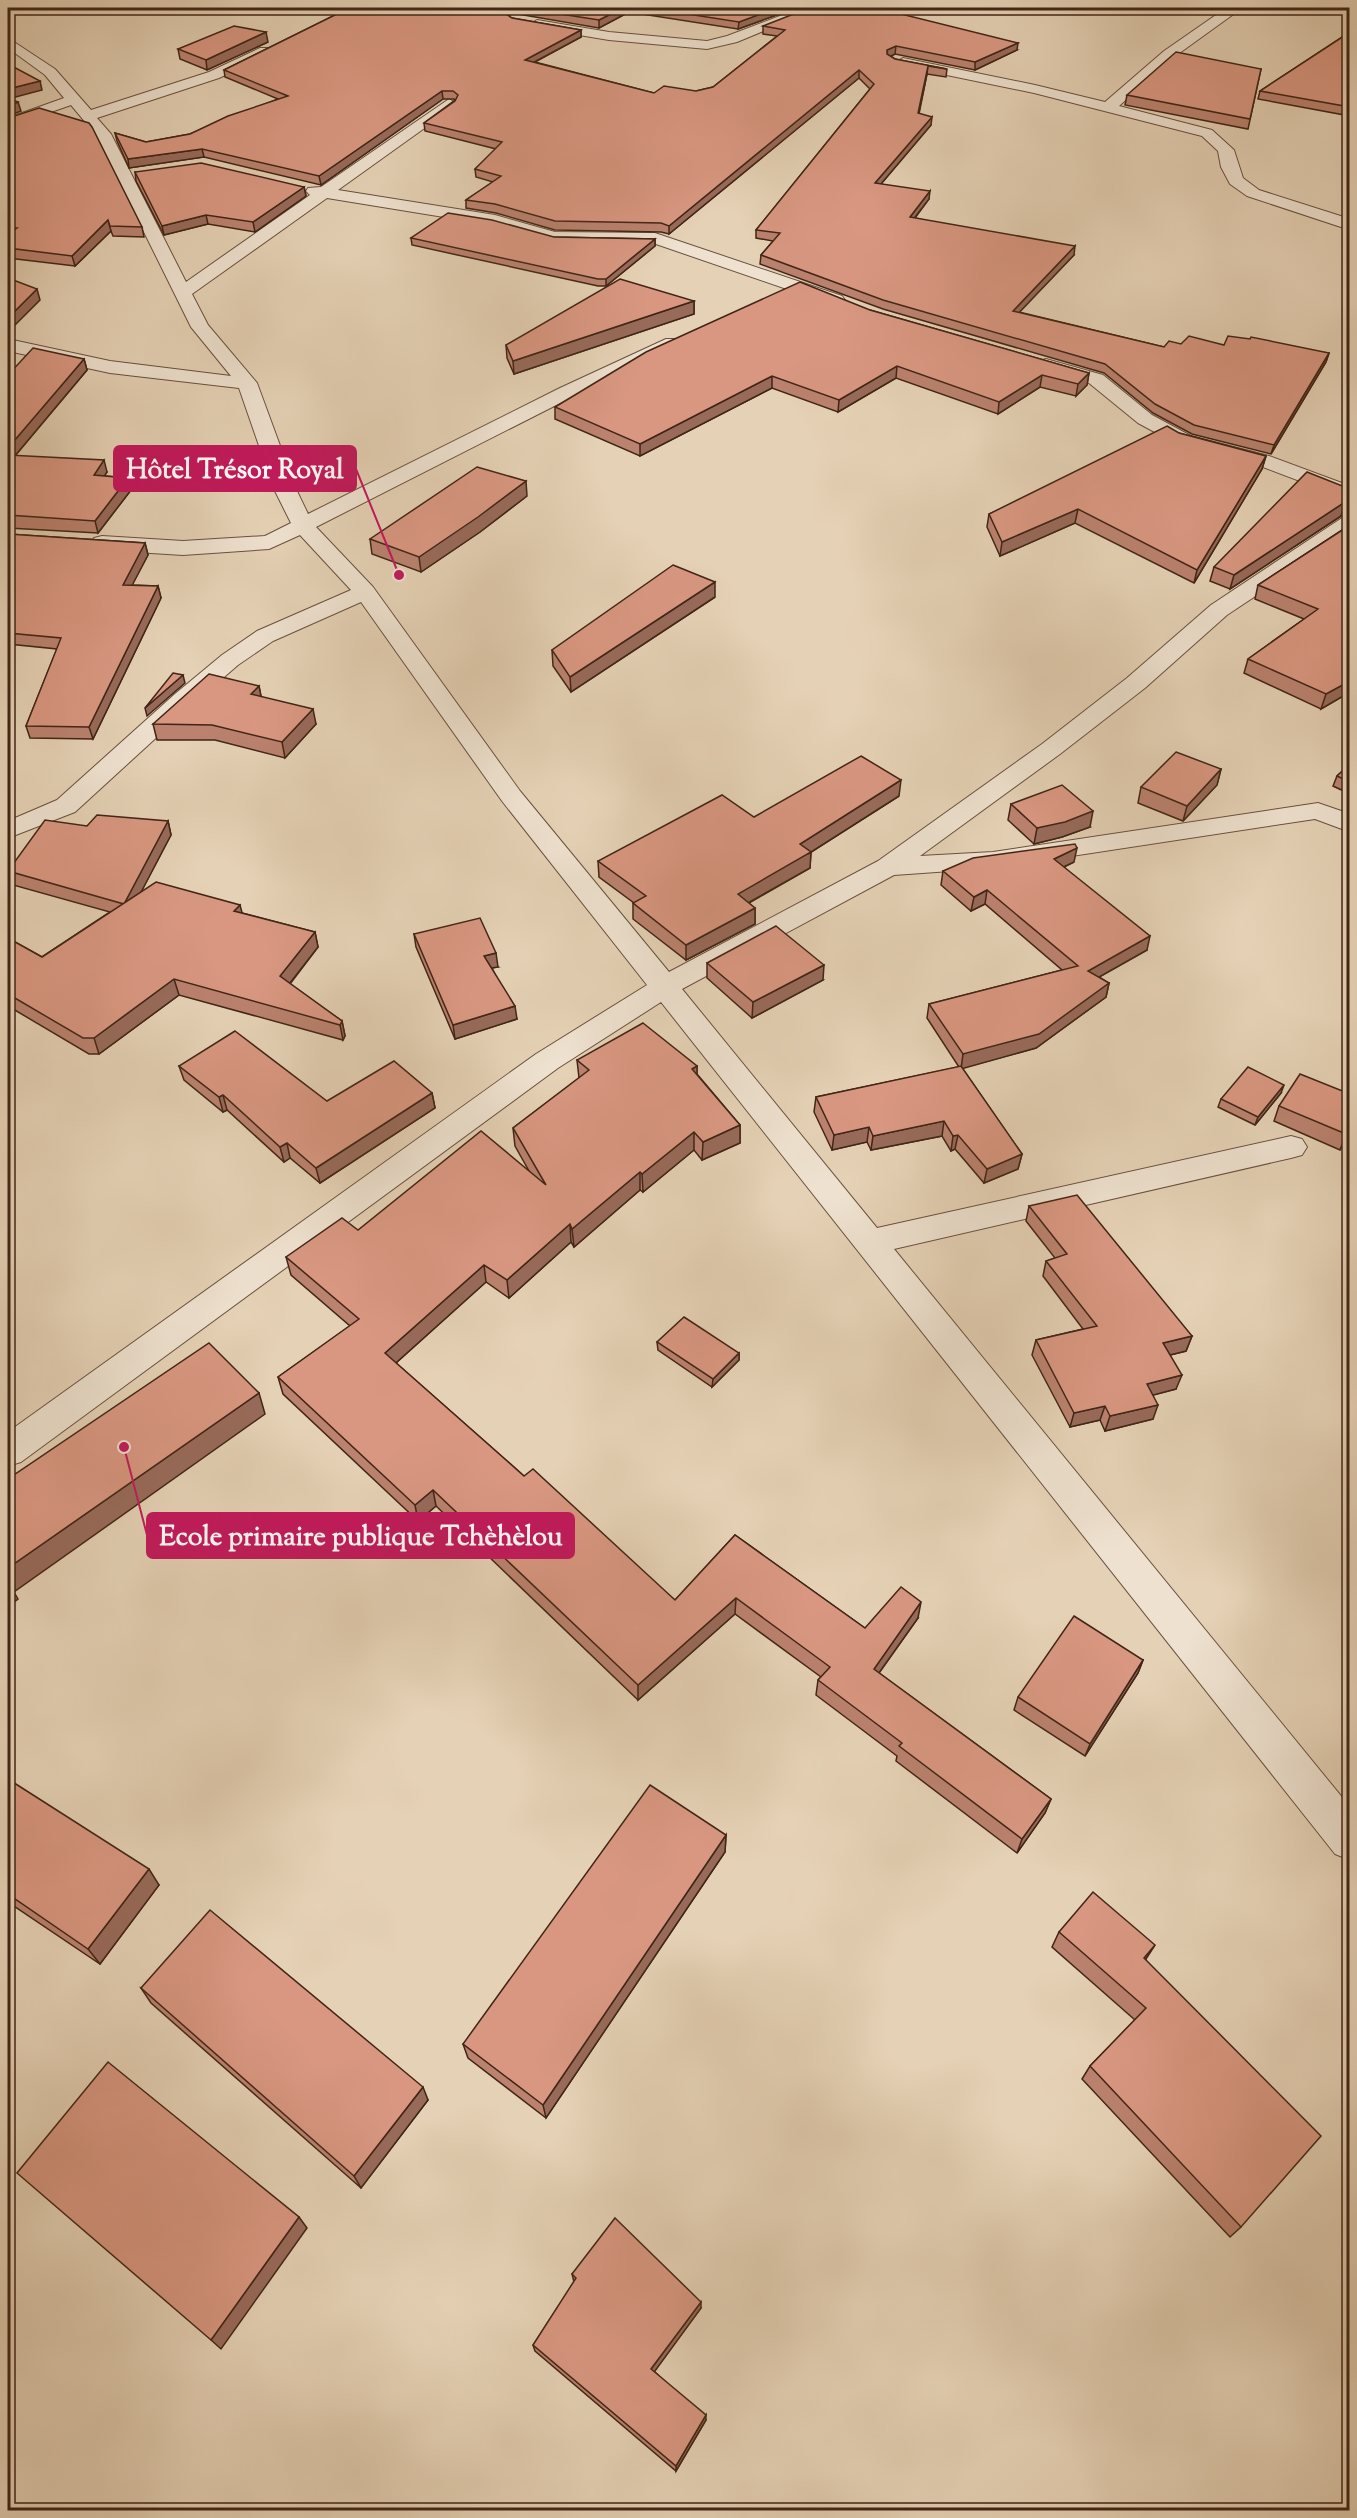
<svg xmlns="http://www.w3.org/2000/svg" width="1357" height="2518" font-family="'Sorts Mill Goudy',serif">
	<style>
		.lines { fill: none; stroke-linecap: round; stroke-linejoin: round }
		.minor-casing { stroke: #6a503e; stroke-width: 2 }
		.tertiary-casing { stroke: #6a503e; stroke-width: 2 }
		.minor { fill: #eee1cf; fill-rule: evenodd }
		.tertiary { fill: #eee1cf; fill-rule: evenodd }
		.wall { fill: #bb826f; stroke: #412516; stroke-width: 1.5 }
		.shaded-wall { fill: #986a5a; stroke: #412516; stroke-width: 1.5 }
		.building { fill: #d99781; stroke: #412516; stroke-width: 1.5 }
		.leader { fill: none; stroke: #c2185b; stroke-width: 2 }
		.callout-dot { fill: #c2185b; stroke: #eee1cf; stroke-width: 2 }
		.callout { fill: #c2185b; stroke: #c2185b; stroke-width: 2 }
		.callout-label { font-size: 27px; text-anchor: middle; font-weight: bold; fill: #fff }
	</style>
	<rect width="100%" height="100%" fill="#e5d1b5"/>
	<filter id="stains"><feTurbulence type="fractalNoise" baseFrequency=".00333" numOctaves="4"/><feColorMatrix values="0 0 0 0 .2 0 0 0 0 .09 0 0 0 0 .02 0 0 0 .5 -.17"/></filter>
	<radialGradient id="worn" r=".72"><stop offset=".6" stop-color="#630" stop-opacity="0"/><stop offset="1" stop-color="#630" stop-opacity=".3"/></radialGradient>
	<g class="lines">
		<defs>
			<g id="minor">
				<polygon points="801,8 819,8 737,42 707,49 609,40 537,28 530,24 537,20 609,32 707,41 727,36"/>
				<polygon points="1226,8 1242,8 1174,57 1119,106 1212,130 1234,150 1243,178 1259,190 1350,219 1350,230 1247,196 1230,184 1221,167 1218,151 1202,136 1034,93 903,66 896,62 903,58 1035,85 1105,102 1164,51"/>
				<polygon points="8,38 55,69 91,110 209,72 260,48 270,48 270,54 219,78 97,118 111,134 186,282 310,195 306,191 308,188 321,187 449,99 457,104 454,107 338,190 495,215 555,232 655,233 842,296 845,300 842,304 830,304 653,243 554,242 493,225 327,198 192,294 208,325 257,383 296,489 308,514 560,388 666,339 680,339 682,343 680,347 574,396 316,527 373,587 520,791 669,972 878,861 1042,744 1127,678 1211,605 1342,518 1350,517 1350,533 1227,615 1145,688 1060,754 920,856 993,852 1318,803 1350,814 1350,832 1315,819 993,868 894,875 682,989 877,1228 1291,1136 1302,1139 1307,1147 1302,1155 1291,1158 894,1249 1350,1807 1350,1860 1335,1854 661,1002 558,1068 21,1462 8,1466 8,1432 536,1054 647,985 502,801 361,602 273,641 238,665 193,704 75,812 8,838 8,821 57,800 175,694 222,655 257,631 351,590 300,535 269,549 183,555 102,550 94,548 91,543 94,538 102,536 183,541 265,536 291,523 274,489 239,388 110,373 8,351 8,339 110,361 231,376 191,327 96,135 71,105 8,127 8,118 64,98 45,75 8,48"/>
				<polygon points="1046,359 1103,375 1152,415 1191,436 1269,456 1350,486 1350,500 1255,464 1177,444 1138,423 1089,383 1039,369 1036,365 1039,361"/>
			</g>
			<polygon id="tertiary" points="1320,8 1350,8 1350,15 1327,12"/>
		</defs>
		<use href="#minor" class="minor-casing"/>
		<use href="#tertiary" class="tertiary-casing"/>
		<use href="#minor" class="minor"/>
		<use href="#tertiary" class="tertiary"/>
	</g>
	<g class="wall">
		<polygon points="349,8 796,8 738,29 629,12 599,28 512,13 509,16 512,18 581,30 581,37 535,62 654,93 696,91 713,87 777,36 763,34 763,26 1017,50 975,70 895,54 891,56 895,59 947,69 946,77 927,74 919,114 931,125 881,184 929,199 915,218 1074,255 1019,312 1164,347 1181,344 1224,345 1329,353 1326,362 1271,454 1192,434 1153,413 1104,373 883,309 760,264 761,255 773,241 756,238 756,230 870,89 859,78 669,234 661,232 555,230 496,213 466,208 466,200 493,182 476,177 475,169 496,149 425,131 424,123 455,100 454,99 443,99 321,185 204,157 129,168 117,141 115,133 146,142 190,134 278,99 225,77 224,70"/>
		<polygon points="1350,32 1350,116 1258,99 1260,91"/>
		<polygon points="268,42 207,70 180,59 178,49"/>
		<polygon points="1261,69 1248,129 1125,105 1127,95"/>
		<polygon points="8,118 142,227 144,237 113,236 111,231 75,266 8,258"/>
		<polygon points="135,172 304,187 306,196 255,232 208,224 164,235 136,181"/>
		<polygon points="554,237 655,239 655,246 606,286 598,286 412,245 411,238"/>
		<polygon points="694,301 694,314 514,374 507,358 506,345"/>
		<polygon points="870,310 1089,373 1087,385 1076,396 1040,387 998,414 896,378 838,412 772,388 640,456 555,419 555,407"/>
		<polygon points="84,359 87,370 15,456 107,472 104,476 128,478 131,490 98,533 8,528 8,375"/>
		<polygon points="1179,433 1266,456 1262,469 1194,583 1075,523 1000,556 987,527 989,514"/>
		<polygon points="1350,489 1350,515 1341,516 1230,589 1210,581 1214,567"/>
		<polygon points="527,496 480,532 421,572 372,554 370,539"/>
		<polygon points="1350,525 1350,692 1321,709 1244,673 1248,659 1304,619 1255,599 1258,585"/>
		<polygon points="8,534 145,543 148,555 132,585 158,586 161,598 93,739 30,738 26,726 57,649 8,644"/>
		<polygon points="715,597 571,692 553,666 552,650"/>
		<polygon points="259,686 261,697 316,724 285,758 215,740 157,740 153,724"/>
		<polygon points="1350,764 1350,794 1333,786 1337,776"/>
		<polygon points="1221,769 1217,785 1183,821 1138,803 1141,787"/>
		<polygon points="899,796 811,852 810,868 749,903 755,908 755,924 686,960 633,919 633,903 634,903 599,877 598,861 754,817"/>
		<polygon points="1011,804 1090,827 1062,837 1034,844 1008,820"/>
		<polygon points="168,821 171,835 141,892 242,913 315,932 318,947 290,984 342,1021 345,1036 343,1040 179,995 99,1054 89,1054 8,1006 8,938 42,957 110,912 13,885 8,871 87,826"/>
		<polygon points="1074,862 1064,867 1147,950 1099,977 1109,983 1106,997 1036,1048 962,1068 1022,1154 1018,1169 984,1183 955,1149 951,1151 942,1136 871,1150 867,1142 832,1150 814,1112 816,1097 959,1067 927,1018 929,1004 1062,970 985,904 971,911 941,885 943,871"/>
		<polygon points="414,934 498,967 492,968 517,1019 455,1039 416,947"/>
		<polygon points="707,963 823,980 752,1018 707,978"/>
		<polygon points="577,1060 697,1066 697,1074 740,1125 740,1143 702,1160 694,1150 643,1192 640,1190 574,1247 571,1242 509,1298 486,1282 396,1363 524,1476 675,1600 735,1535 865,1628 918,1618 879,1673 1051,1799 1045,1813 1017,1853 896,1761 897,1756 816,1695 818,1680 821,1677 735,1614 638,1700 436,1506 418,1521 283,1394 278,1377 350,1326 291,1275 286,1257 358,1230 529,1171 515,1146 513,1128 579,1078"/>
		<polygon points="179,1066 327,1101 432,1093 435,1108 320,1183 290,1158 284,1162 227,1110 223,1112 184,1080"/>
		<polygon points="1281,1093 1255,1125 1218,1107 1221,1099"/>
		<polygon points="1350,1094 1350,1133 1340,1150 1274,1121 1279,1106"/>
		<polygon points="1029,1206 1192,1336 1186,1351 1170,1355 1176,1389 1153,1395 1153,1419 1105,1431 1100,1420 1070,1427 1032,1355 1036,1340 1083,1329 1043,1276 1046,1261 1055,1258 1026,1221"/>
		<polygon points="657,1342 739,1353 739,1360 712,1387 658,1350"/>
		<polygon points="1143,1660 1138,1673 1085,1756 1014,1710 1018,1697"/>
		<polygon points="8,1779 159,1885 100,1964 8,1902"/>
		<polygon points="726,1835 725,1852 546,2118 468,2058 463,2044"/>
		<polygon points="1059,1932 1146,1960 1241,2227 1230,2237 1082,2079 1090,2066 1135,2020 1052,1947"/>
		<polygon points="141,1988 428,2100 361,2188 151,2003"/>
		<polygon points="572,2274 701,2308 654,2371 706,2420 676,2471 535,2351 533,2345 574,2282"/>
	</g>
	<g class="shaded-wall">
		<polygon points="509,8 512,8 512,13 504,20 503,12"/>
		<polygon points="623,8 629,8 629,12 599,28 599,20"/>
		<polygon points="777,8 796,8 738,29 739,22"/>
		<polygon points="581,30 581,37 525,67 525,60"/>
		<polygon points="266,32 268,42 207,70 206,60"/>
		<polygon points="1018,43 1017,50 975,70 975,62"/>
		<polygon points="896,46 895,54 887,58 887,50"/>
		<polygon points="928,66 927,74 917,121 918,113"/>
		<polygon points="859,70 859,78 669,234 669,226"/>
		<polygon points="40,81 42,90 8,99 8,89"/>
		<polygon points="442,91 443,99 321,185 319,176"/>
		<polygon points="18,102 21,111 8,116 8,106"/>
		<polygon points="932,117 931,125 875,191 875,183"/>
		<polygon points="202,149 204,157 129,168 128,159"/>
		<polygon points="304,187 306,196 255,232 253,222"/>
		<polygon points="930,191 929,199 909,225 910,217"/>
		<polygon points="206,215 208,224 164,235 162,226"/>
		<polygon points="108,220 111,231 75,266 72,256"/>
		<polygon points="655,239 655,246 606,286 606,279"/>
		<polygon points="1075,246 1074,255 1012,320 1013,311"/>
		<polygon points="37,289 40,300 8,332 8,318"/>
		<polygon points="694,301 694,314 514,374 513,361"/>
		<polygon points="1329,353 1326,362 1271,454 1274,445"/>
		<polygon points="84,359 87,370 8,464 8,448"/>
		<polygon points="897,366 896,378 838,412 839,400"/>
		<polygon points="1089,373 1087,385 1076,396 1078,384"/>
		<polygon points="1042,375 1040,387 998,414 999,402"/>
		<polygon points="772,376 772,388 640,456 640,444"/>
		<polygon points="1266,456 1262,469 1194,583 1197,570"/>
		<polygon points="104,460 107,472 97,487 94,475"/>
		<polygon points="128,478 131,490 98,533 95,521"/>
		<polygon points="526,481 527,496 480,532 421,572 419,557"/>
		<polygon points="1345,502 1341,516 1230,589 1234,575"/>
		<polygon points="1078,509 1075,523 1000,556 1002,542"/>
		<polygon points="145,543 148,555 126,597 123,585"/>
		<polygon points="715,582 715,597 571,692 570,677"/>
		<polygon points="158,586 161,598 93,739 89,727"/>
		<polygon points="183,675 185,683 147,716 145,708"/>
		<polygon points="1350,681 1350,692 1321,709 1326,694"/>
		<polygon points="259,686 262,701 251,694"/>
		<polygon points="313,709 316,724 285,758 282,742"/>
		<polygon points="1221,769 1217,785 1183,821 1187,806"/>
		<polygon points="901,780 899,796 808,854 811,852 810,868 737,909 738,894 800,844"/>
		<polygon points="1093,811 1090,827 1062,837 1034,844 1037,828"/>
		<polygon points="168,821 171,835 128,917 124,904"/>
		<polygon points="1077,848 1074,862 1051,873 1054,859"/>
		<polygon points="987,890 985,904 971,911 974,897"/>
		<polygon points="240,905 244,920 234,911"/>
		<polygon points="755,908 755,924 686,960 686,945"/>
		<polygon points="315,932 318,947 283,992 280,976"/>
		<polygon points="1150,936 1147,950 1085,985 1088,971"/>
		<polygon points="496,953 498,967 486,969 484,956"/>
		<polygon points="824,965 823,980 752,1018 753,1002"/>
		<polygon points="174,979 179,995 99,1054 94,1038"/>
		<polygon points="1109,983 1106,997 1036,1048 961,1069 963,1054"/>
		<polygon points="515,1006 517,1019 455,1039 453,1025"/>
		<polygon points="342,1021 345,1036 343,1040 340,1025"/>
		<polygon points="697,1066 697,1085 692,1069"/>
		<polygon points="1284,1085 1281,1093 1255,1125 1258,1117"/>
		<polygon points="432,1093 435,1108 320,1183 316,1168"/>
		<polygon points="223,1095 227,1110 223,1112 219,1097"/>
		<polygon points="944,1121 942,1136 871,1150 873,1136"/>
		<polygon points="740,1125 740,1143 702,1160 703,1142"/>
		<polygon points="869,1127 867,1142 832,1150 834,1135"/>
		<polygon points="1350,1129 1350,1133 1340,1150 1346,1134"/>
		<polygon points="694,1132 694,1150 643,1192 642,1174"/>
		<polygon points="958,1135 955,1149 951,1151 953,1136"/>
		<polygon points="287,1143 290,1158 284,1162 280,1147"/>
		<polygon points="1022,1154 1018,1169 984,1183 987,1169"/>
		<polygon points="640,1172 640,1190 574,1247 572,1229"/>
		<polygon points="570,1224 571,1242 509,1298 507,1280"/>
		<polygon points="484,1265 486,1282 388,1370 385,1353"/>
		<polygon points="1192,1336 1186,1351 1158,1358 1163,1343"/>
		<polygon points="739,1353 739,1360 712,1387 713,1379"/>
		<polygon points="1182,1375 1176,1389 1142,1398 1147,1384"/>
		<polygon points="259,1393 265,1414 14,1592 18,1599 8,1607 8,1568"/>
		<polygon points="1158,1405 1153,1419 1105,1431 1110,1416"/>
		<polygon points="1105,1406 1100,1420 1070,1427 1074,1413"/>
		<polygon points="433,1490 436,1506 418,1521 415,1505"/>
		<polygon points="736,1598 735,1614 638,1700 638,1685"/>
		<polygon points="921,1602 918,1618 871,1684 874,1669"/>
		<polygon points="1143,1660 1138,1673 1085,1756 1090,1744"/>
		<polygon points="1051,1799 1045,1813 1017,1853 1022,1839"/>
		<polygon points="726,1835 725,1852 546,2118 543,2105"/>
		<polygon points="149,1869 159,1885 100,1964 88,1949"/>
		<polygon points="1155,1945 1146,1959 1136,1972 1144,1958"/>
		<polygon points="423,2087 428,2100 361,2188 354,2176"/>
		<polygon points="299,2217 307,2228 221,2349 211,2340"/>
		<polygon points="701,2302 701,2308 652,2375 651,2369"/>
		<polygon points="706,2415 706,2420 676,2471 676,2466"/>
	</g>
	<g class="building">
		<polygon points="349,8 509,8 503,12 512,18 581,30 525,60 654,93 664,86 696,91 713,87 785,30 763,26 809,8 877,8 1018,43 975,62 896,46 887,50 887,54 895,59 947,69 928,66 918,113 932,117 875,183 930,191 910,217 1075,246 1013,311 1164,347 1169,341 1181,344 1189,336 1224,345 1228,336 1250,339 1251,337 1329,353 1274,445 1194,425 1155,404 1105,364 883,300 761,255 780,233 756,230 874,84 859,70 669,226 661,223 555,221 495,204 466,200 501,176 475,169 502,142 424,123 455,101 458,95 453,91 442,91 319,176 202,149 128,159 115,133 146,142 190,134 228,116 288,96 224,70"/>
		<polygon points="522,8 623,8 599,20"/>
		<polygon points="649,8 777,8 739,22"/>
		<polygon points="234,26 266,32 206,60 178,49"/>
		<polygon points="1350,32 1350,107 1260,91"/>
		<polygon points="1176,52 1261,69 1250,119 1127,95"/>
		<polygon points="8,64 40,81 8,89"/>
		<polygon points="8,98 18,102 8,106"/>
		<polygon points="39,108 89,123 92,127 142,227 110,226 108,220 72,256 8,248 8,234 17,228 8,227 8,118"/>
		<polygon points="201,163 304,187 253,222 206,215 162,226 135,172"/>
		<polygon points="448,213 492,220 554,237 655,239 606,279 598,279 411,238"/>
		<polygon points="8,278 37,289 8,318"/>
		<polygon points="620,279 694,301 513,361 506,345"/>
		<polygon points="800,282 870,310 1089,373 1078,384 1042,375 999,402 897,366 839,400 772,376 640,444 555,407 646,352"/>
		<polygon points="33,348 84,359 8,448 8,375"/>
		<polygon points="1167,426 1179,433 1266,456 1197,570 1078,509 1002,542 989,514"/>
		<polygon points="8,455 104,460 94,475 128,478 95,521 8,515"/>
		<polygon points="477,467 526,481 478,517 419,557 370,539"/>
		<polygon points="1307,472 1350,489 1350,502 1345,502 1234,575 1214,567"/>
		<polygon points="1350,525 1350,681 1326,694 1248,659 1318,609 1258,585"/>
		<polygon points="8,534 145,543 123,585 158,586 89,727 26,726 61,638 8,633"/>
		<polygon points="673,565 715,582 570,677 552,650"/>
		<polygon points="173,673 183,675 145,708"/>
		<polygon points="209,674 259,686 251,694 313,709 282,742 212,725 153,724"/>
		<polygon points="1176,752 1221,769 1187,806 1141,787"/>
		<polygon points="861,756 901,780 800,844 811,852 738,894 755,908 686,945 633,903 646,896 598,861 722,795 754,817"/>
		<polygon points="1350,764 1350,782 1337,776"/>
		<polygon points="1062,785 1093,811 1065,822 1037,828 1011,804"/>
		<polygon points="97,815 168,821 124,904 8,871 45,820 87,826"/>
		<polygon points="1075,844 1077,848 1054,859 1150,936 1088,971 1109,983 1039,1034 963,1054 929,1004 1078,966 987,890 974,897 943,871 973,858"/>
		<polygon points="156,882 240,905 234,911 315,932 280,976 342,1021 340,1025 174,979 94,1038 83,1038 8,994 8,938 42,957"/>
		<polygon points="480,918 496,953 484,956 515,1006 453,1025 414,934"/>
		<polygon points="776,926 824,965 753,1002 707,963"/>
		<polygon points="643,1023 697,1066 692,1069 740,1125 703,1142 694,1132 642,1174 640,1172 572,1229 570,1224 507,1280 484,1265 385,1353 524,1476 533,1469 675,1600 735,1535 865,1628 901,1587 921,1602 874,1669 1051,1799 1022,1839 899,1746 902,1743 818,1680 830,1667 736,1598 638,1685 433,1490 415,1505 278,1377 359,1319 286,1257 342,1218 358,1230 481,1131 546,1185 513,1128 589,1070 577,1060"/>
		<polygon points="235,1031 327,1101 394,1061 432,1093 316,1168 287,1143 280,1147 223,1095 219,1097 179,1066"/>
		<polygon points="961,1066 1022,1154 987,1169 958,1135 953,1136 944,1121 873,1136 869,1127 834,1135 816,1097"/>
		<polygon points="1248,1067 1284,1085 1258,1117 1221,1099"/>
		<polygon points="1300,1074 1350,1094 1350,1129 1346,1134 1279,1106"/>
		<polygon points="1077,1195 1192,1336 1163,1343 1182,1375 1147,1384 1158,1405 1110,1416 1105,1406 1074,1413 1036,1340 1097,1326 1046,1261 1067,1254 1029,1206"/>
		<polygon points="684,1317 739,1353 713,1379 657,1342"/>
		<polygon points="209,1343 259,1393 8,1568 8,1479"/>
		<polygon points="1074,1616 1143,1660 1090,1744 1018,1697"/>
		<polygon points="8,1779 149,1869 88,1949 8,1894"/>
		<polygon points="650,1785 726,1835 543,2105 463,2044"/>
		<polygon points="1093,1892 1155,1945 1144,1958 1321,2136 1241,2227 1090,2066 1146,2008 1059,1932"/>
		<polygon points="210,1910 423,2087 354,2176 141,1988"/>
		<polygon points="108,2062 299,2217 211,2340 17,2173"/>
		<polygon points="615,2218 701,2302 651,2369 706,2415 676,2466 533,2345 576,2278 572,2274"/>
	</g>
	<path class="leader" d="M399 575L356 469M124 1447L147 1535"/>
	<g class="callout-dot">
		<circle cx="399" cy="575" r="6"/>
		<circle cx="124" cy="1447" r="6"/>
	</g>
	<g class="callout">
		<rect x="114" y="446" width="242" height="45" rx="6"/>
		<rect x="147" y="1513" width="427" height="45" rx="6"/>
	</g>
	<g class="callout-label">
		<text x="235" y="478">Hôtel Trésor Royal</text>
		<text x="361" y="1545">Ecole primaire publique Tchèhèlou</text>
	</g>
	<rect width="1357" height="2518" fill="none" stroke="#e5d1b5" stroke-width="30"/>
	<rect x="9" y="9" width="1339" height="2500" fill="none" stroke="#412516" stroke-width="3"/>
	<rect x="15" y="15" width="1327" height="2488" fill="none" stroke="#412516" stroke-width="1.5"/>
	<rect width="100%" height="100%" filter="url(#stains)"/>
	<rect width="100%" height="100%" fill="url(#worn)"/>
</svg>
